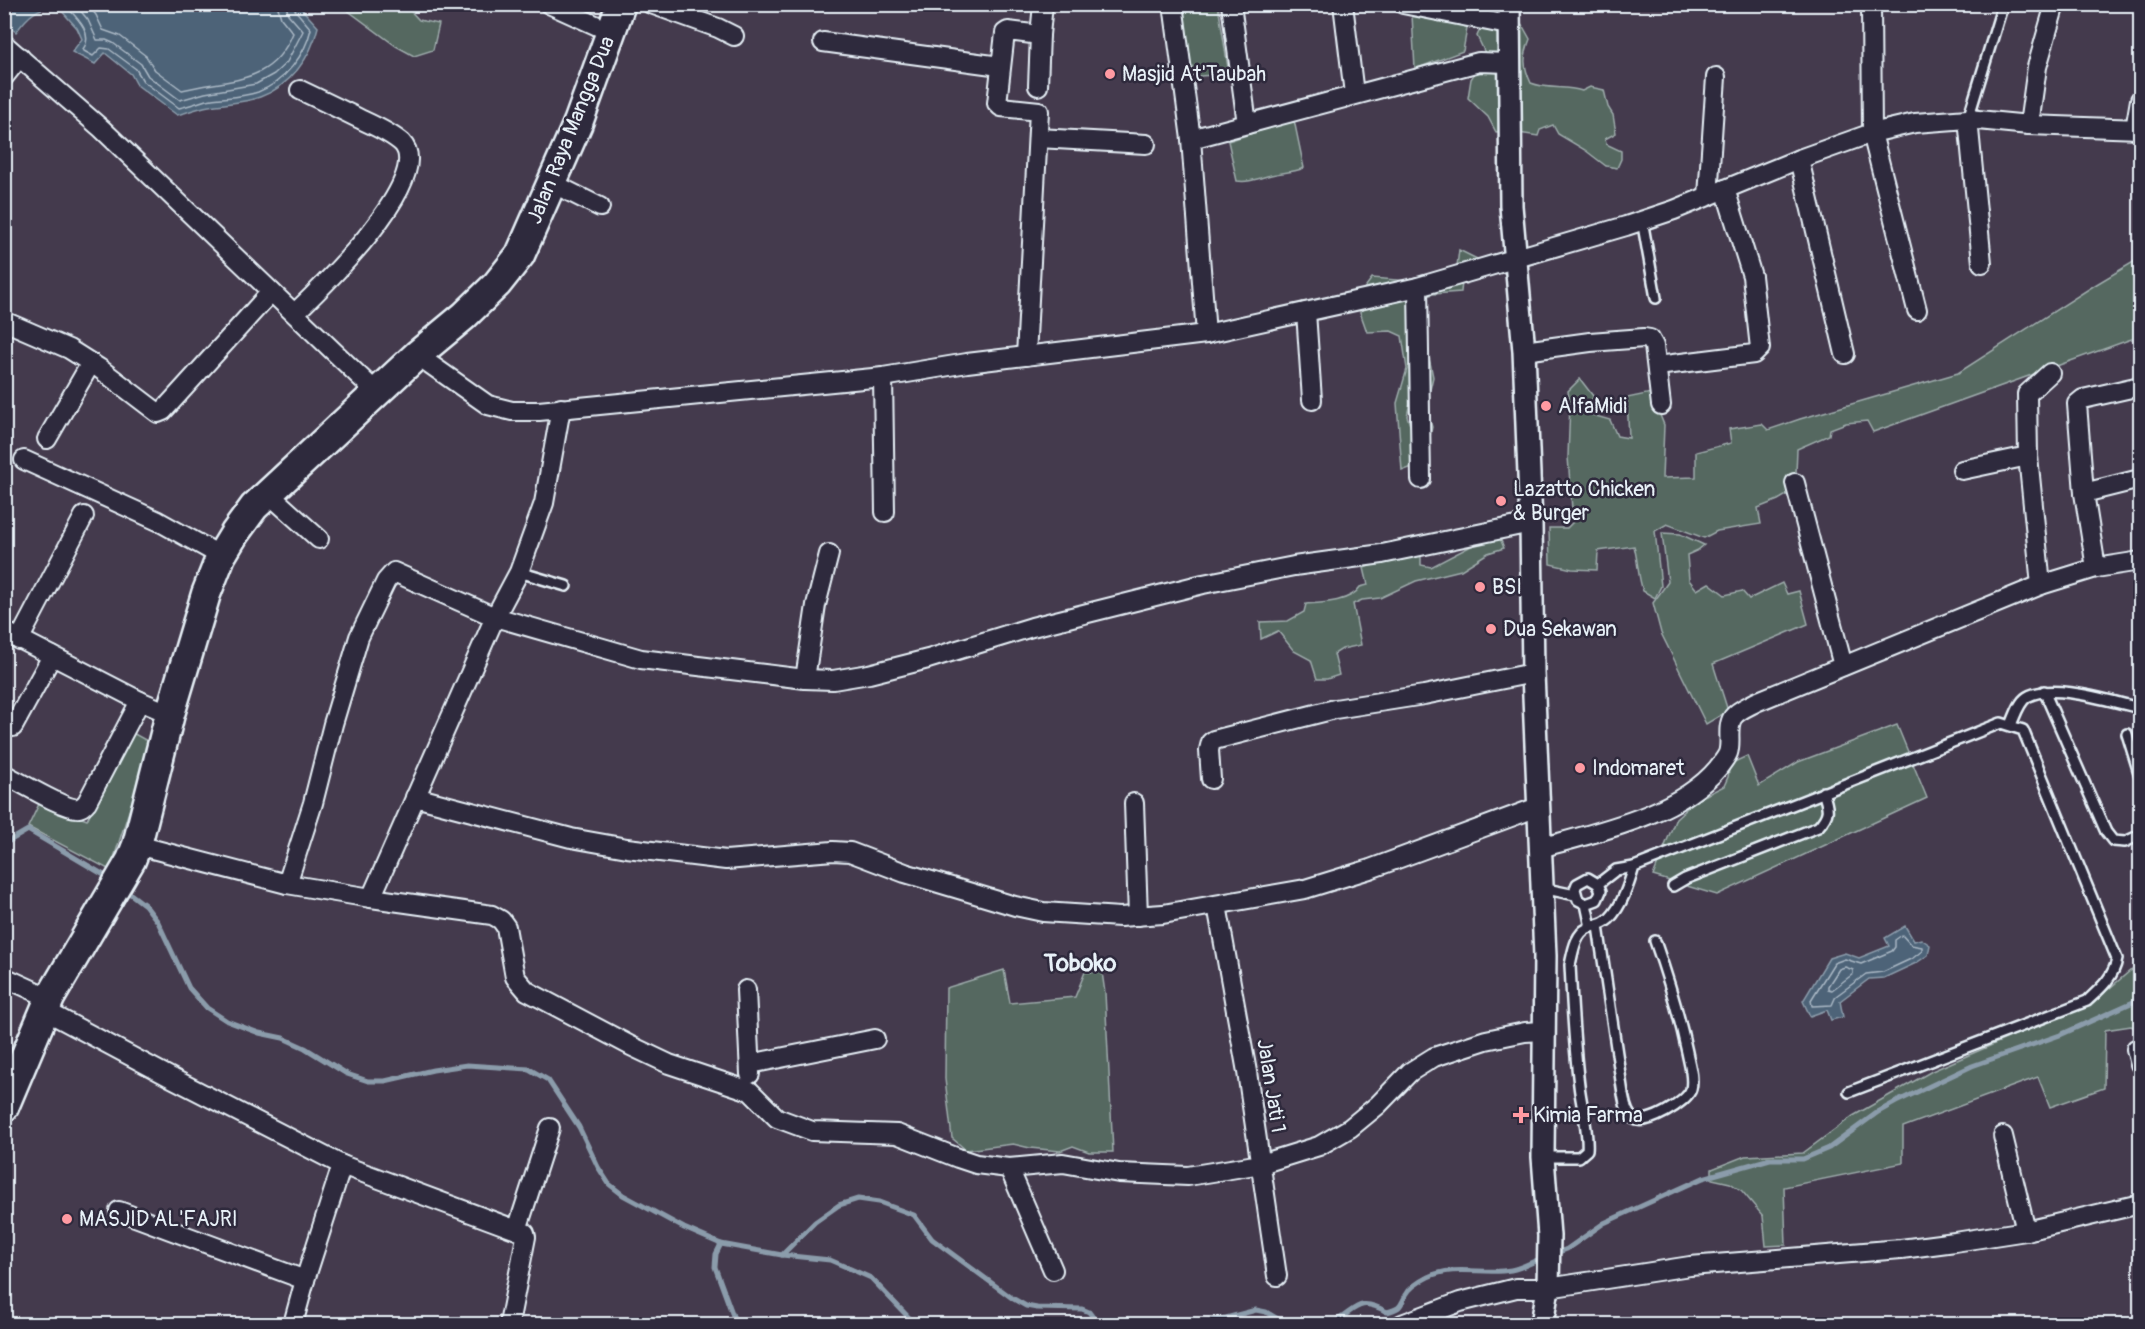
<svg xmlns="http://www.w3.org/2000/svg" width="2145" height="1329" font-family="Pangolin,sans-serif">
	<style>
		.green { fill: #556860; stroke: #9eacac; stroke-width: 1.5 }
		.water { fill: #4d6378; stroke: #8b9cab; stroke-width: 1.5 }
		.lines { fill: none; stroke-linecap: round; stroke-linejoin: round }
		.shore { stroke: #aab8c5; stroke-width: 1.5 }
		.stream { stroke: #8b9cab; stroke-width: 5 }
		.service-casing { stroke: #e8f1f8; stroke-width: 14 }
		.minor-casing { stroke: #e8f1f8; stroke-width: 22 }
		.tertiary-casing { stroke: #e8f1f8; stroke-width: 26 }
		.trunk-casing { stroke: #e8f1f8; stroke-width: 33 }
		.service { stroke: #2f2a3d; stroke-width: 9 }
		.minor { stroke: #2f2a3d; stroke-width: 18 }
		.tertiary { stroke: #2f2a3d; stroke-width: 21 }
		.trunk { stroke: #2f2a3d; stroke-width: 28 }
		.poi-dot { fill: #ff9aa2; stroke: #2f2a3d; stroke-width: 2 }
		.labels { text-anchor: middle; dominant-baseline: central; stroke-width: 5; stroke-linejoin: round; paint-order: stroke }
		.poi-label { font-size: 21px; fill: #e8f1f8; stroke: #2f2a3d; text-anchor: start }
		.street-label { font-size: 21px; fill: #e8f1f8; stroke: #2f2a3d }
		.quarter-label { font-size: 24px; font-weight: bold; fill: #e8f1f8; stroke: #2f2a3d }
	</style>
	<rect width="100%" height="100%" fill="#443a4d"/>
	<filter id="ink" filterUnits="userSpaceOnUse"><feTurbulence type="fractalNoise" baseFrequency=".0167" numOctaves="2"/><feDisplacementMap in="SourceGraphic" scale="12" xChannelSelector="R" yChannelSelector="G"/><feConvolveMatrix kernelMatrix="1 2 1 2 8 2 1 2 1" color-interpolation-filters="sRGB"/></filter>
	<g filter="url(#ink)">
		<g class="green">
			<polygon points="313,5 405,5 419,20 439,24 433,50 414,56 396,46 347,10"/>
			<polygon points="1175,5 1218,5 1229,74 1185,77"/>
			<path d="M1489 5H1514L1515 12 1530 39C1523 57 1523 66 1531 83 1548 90 1565 85 1582 91L1590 87 1604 90 1608 107 1613 115 1616 133 1605 139 1606 144 1621 151V159L1617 168 1606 166 1585 150 1558 134 1553 125 1540 130 1538 136 1506 131 1496 132 1488 117 1468 98 1471 79 1486 55 1477 36 1488 12Z"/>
			<polygon points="1412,15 1468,23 1463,51 1415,69"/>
			<path d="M1294 120 1304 168C1291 173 1283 172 1271 175 1259 178 1249 183 1237 181L1228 141Z"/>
			<polygon points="1459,250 1477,259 1475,273 1462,282 1461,292 1433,294 1424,297 1424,332 1433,377 1426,407 1432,427 1429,441 1414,384 1407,416 1421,458 1415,466 1402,471 1397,403 1407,369 1402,336 1391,331 1367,332 1360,312 1360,294 1372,278 1409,281 1457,266"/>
			<path d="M2140 258V336L1873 432 1867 421 1846 423 1830 429 1829 435 1797 449 1796 473 1790 493 1778 500 1758 508 1761 524 1717 531 1704 538 1667 524 1655 531 1661 586 1655 598 1643 591C1638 577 1638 561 1634 546L1598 551 1597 570 1572 569 1550 564 1549 528H1567L1573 522 1568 457 1570 404 1568 391 1580 379 1593 396 1589 414 1610 420 1617 436 1629 438 1627 398 1651 393 1664 425 1662 478 1696 477V452L1731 443 1729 429 1762 424 1768 430 1800 419 1958 373 2095 285Z"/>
			<polygon points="1662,533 1680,534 1704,545 1698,550 1687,555 1689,580 1697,590 1709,583 1725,595 1742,591 1749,599 1782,583 1787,594 1799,591 1808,624 1713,664 1728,711 1706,724 1661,633 1653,603 1668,582"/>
			<path d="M1500 538 1504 548 1488 553 1461 570 1416 581 1380 598 1362 600 1353 604 1361 645 1342 649 1334 654 1339 675 1327 679H1317L1311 660 1294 651 1278 631 1261 639 1260 622 1288 621 1304 612 1306 604C1322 603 1351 602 1360 587L1368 585 1364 568 1392 558 1421 552V565L1431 567 1473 545Z"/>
			<polygon points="1897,725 1927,798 1717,895 1653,876 1676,818 1696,800 1724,786 1728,777 1730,764 1747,756 1759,786 1798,762"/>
			<polygon points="129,731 151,743 110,870 28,827 40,802 87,820"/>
			<polygon points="2140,967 2140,1030 2131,1026 2105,1030 2104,1088 2050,1107 2038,1077 1903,1127 1903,1163 1784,1187 1786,1245 1766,1246 1763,1216 1742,1191 1730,1183 1712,1179 1712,1169 1745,1156 1803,1153 1853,1116 1932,1071 2031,1028 2105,992 2130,971"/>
			<polygon points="1004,970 1010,1003 1075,997 1085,972 1102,972 1105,993 1113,1152 1089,1152 1073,1146 1060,1151 1030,1148 1013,1144 966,1150 952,1138 945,1079 946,988"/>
		</g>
		<g class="water">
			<path d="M4 5H298L318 27C311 58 290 86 260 97 244 103 226 103 209 106 198 108 188 112 177 115L137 85 131 74 105 53 95 64 72 52 82 39 77 28 59 8C38 5 28 16 16 32L5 23Z"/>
			<polygon points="1905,926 1914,941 1921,939 1930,945 1928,955 1916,963 1884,978 1869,979 1840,1001 1843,1017 1831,1020 1827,1010 1810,1016 1803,1001 1829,958 1845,953 1859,958 1889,946 1885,938"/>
		</g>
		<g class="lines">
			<g class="shore">
				<path d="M64 4C75 16 95 33 83 49L84 51 93 56 101 48 109 49 136 69 143 81 179 108C188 106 197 103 206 100 223 97 241 98 258 92 284 82 305 56 311 29L295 10 294 4"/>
				<polyline points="75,4 88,20 97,40 106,40 113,43 141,64 148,76 180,100 205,93 256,84 274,74 287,62 303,31 288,14 286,4"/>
				<path d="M87 4 96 15 103 30 120 36 146 56 155 70 182 90C230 78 271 86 293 33L281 18 277 4"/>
				<polygon points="1902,935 1911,945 1922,947 1922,951 1913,958 1883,972 1866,974 1836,996 1832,1005 1812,1006 1811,1000 1834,963 1845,959 1861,964 1892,951 1895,947 1895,940"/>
				<polygon points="1845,967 1853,970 1853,974 1832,990 1828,989 1828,986 1839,969"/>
			</g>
			<g class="stream">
				<polyline points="4,844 28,830 109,878"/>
				<polyline points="124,889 145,905 158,922 189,988 207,1008 227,1021 259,1033 283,1038 305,1048 347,1074 368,1081 385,1081 433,1070 467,1065 529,1069 548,1080 579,1127 598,1167 609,1184 623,1195 684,1228 721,1244 782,1255 830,1260 853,1270 871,1278 915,1324"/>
				<polyline points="721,1244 716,1254 715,1267 736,1324"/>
				<polyline points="1554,1254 1567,1249 1604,1223 1703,1178 1770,1159 1803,1159 1829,1148 1878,1112 1896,1102 1972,1066 2060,1035 2140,999"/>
				<polyline points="782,1255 815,1222 839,1205 858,1199 879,1202 914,1215 932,1239 1012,1298 1026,1306 1037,1308 1082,1309 1089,1312 1095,1320 1118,1324"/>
				<polyline points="1190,1324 1226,1318 1256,1310 1266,1312 1286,1324"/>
				<path d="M1330 1324C1356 1313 1355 1294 1387 1312 1402 1308 1399 1307 1406 1295 1410 1287 1420 1281 1428 1277 1455 1264 1483 1275 1511 1270 1522 1268 1532 1262 1542 1258"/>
			</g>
			<defs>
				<g id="service">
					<polyline points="1968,119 2003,4"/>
					<polyline points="1642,220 1656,298"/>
					<polyline points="519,572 566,586"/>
					<polyline points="2044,691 2106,832 2113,841 2125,842 2140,835"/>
					<path d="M2011 725C2015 716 2019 702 2027 697 2052 682 2112 702 2140 708"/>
					<polyline points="2127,734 2140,776"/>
					<polyline points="1598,884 1616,870 1634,867"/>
					<path d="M1673 886 1685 879 1818 827C1830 814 1829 809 1823 792"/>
					<polyline points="1542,888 1575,895"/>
					<polyline points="1586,904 1597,900 1601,891 1598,884 1588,878 1577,884 1575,889 1578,900 1586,904 1591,927"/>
					<path d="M1598 926 1623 1094C1625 1103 1626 1114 1634 1119 1646 1126 1688 1102 1691 1089 1694 1077 1689 1063 1687 1052 1679 1014 1668 978 1655 941"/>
					<path d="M1543 1157H1579L1587 1150C1589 1133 1581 1104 1579 1085 1574 1045 1572 1005 1570 965 1573 952 1575 934 1588 928 1596 924 1601 926 1609 919 1622 906 1629 884 1634 867L2001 723 2023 730 2117 959C2114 977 2100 989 2087 1001L1849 1092"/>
				</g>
				<g id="minor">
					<polyline points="549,4 611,32"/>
					<polyline points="651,4 718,28 734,36"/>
					<polyline points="1173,4 1191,139 1206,334"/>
					<polyline points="1231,4 1247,124 1479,62 1509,63"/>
					<polyline points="1343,4 1354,94"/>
					<polyline points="1403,4 1508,25"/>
					<polyline points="1871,4 1872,133 1917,310"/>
					<polyline points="823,42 1000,66"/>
					<polyline points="4,44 102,129 377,393"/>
					<polyline points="4,77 20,57"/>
					<polyline points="1038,86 1040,35"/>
					<polyline points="1968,119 1982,263"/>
					<polyline points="2029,125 2037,67 2055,4"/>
					<polyline points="2135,129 2140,100"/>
					<polyline points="1038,138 1146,144"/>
					<polyline points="1191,139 1247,124"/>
					<polyline points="1799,159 1845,354"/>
					<polyline points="552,183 600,207"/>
					<polyline points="1708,196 1716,77"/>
					<polyline points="1418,287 1421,479"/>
					<polyline points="1306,312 1312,400"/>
					<path d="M295 313C319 290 436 178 402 143 391 133 375 126 362 120 342 110 321 100 300 90"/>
					<polyline points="4,321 69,349 99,368 158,413 163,411 271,292"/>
					<polyline points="1524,351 1590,342 1644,338 1650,339 1654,346 1661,405"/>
					<polyline points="417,355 488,405 512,411 539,411 883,377 967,363 1206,334 1418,287 1626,226 1674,210 1799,159 1872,133 1915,123 1968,119 2029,125 2140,129"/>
					<polyline points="1026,356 1039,111 1001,107 997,103 1005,33 1008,31 1040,35 1043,4"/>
					<polyline points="1657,366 1754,354 1760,348 1752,276 1725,189"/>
					<polyline points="883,377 885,512"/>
					<polyline points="47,439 91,363"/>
					<polyline points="24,460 158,521 221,556"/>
					<polyline points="1962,470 2028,456"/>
					<polyline points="1795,483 1843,666"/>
					<polyline points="2084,493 2140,479"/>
					<polyline points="269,494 319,539"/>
					<polyline points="2096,568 2084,493 2077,404 2083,399 2140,386"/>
					<polyline points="2041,585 2028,456 2027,394 2050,373"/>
					<polyline points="4,631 140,701 170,714"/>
					<polyline points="19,640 84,516"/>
					<polyline points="805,679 816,605 829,554"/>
					<polyline points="13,727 52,656"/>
					<path d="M4 774C18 781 67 811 79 808 83 807 84 805 87 802L140 701"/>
					<polyline points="1211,779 1209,750 1211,742 1214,740 1335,709 1424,695 1533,673"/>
					<polyline points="415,797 571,838 627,848 726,860 833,851 850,852 905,873 1015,906 1043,912 1120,917 1163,914 1305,889 1370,869 1538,807"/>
					<polyline points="1134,803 1138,916"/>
					<polyline points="137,845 287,884 371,898 495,617 519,572 544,503 561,408"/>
					<path d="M1540 848C1597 832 1679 815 1718 768 1721 764 1726 758 1728 753 1732 742 1726 727 1733 717 1738 710 1749 706 1756 702L2041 585 2096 568 2140 561"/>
					<polyline points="287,884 313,803 333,724 359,637 386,581 394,572 495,617 641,659 805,679 833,680 869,674 928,659 1032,627 1203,584 1294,566 1382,554 1531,523"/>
					<polyline points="371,898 492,915 501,920 506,927 515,977 527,991 631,1046 669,1064 750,1091 777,1118 812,1131 897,1134 958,1158 976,1164 1009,1168 1063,1163 1119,1173 1188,1176 1261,1164 1319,1146 1350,1128 1378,1105 1410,1072 1434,1057 1486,1040 1525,1032 1543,1031"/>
					<polyline points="1217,905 1247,1072 1277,1276"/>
					<polyline points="4,977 50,998"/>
					<polyline points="746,990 750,1074"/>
					<polyline points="44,1010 170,1077 342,1165 525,1233 526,1237 509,1324"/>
					<polyline points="2136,1049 2140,1064"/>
					<polyline points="750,1064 875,1039"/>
					<polyline points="2003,1136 2026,1231"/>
					<polyline points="1009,1168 1053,1270"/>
					<polyline points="119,1211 305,1280"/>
					<polyline points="517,1230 550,1128"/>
					<polyline points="293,1324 305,1280 342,1165"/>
					<polyline points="1402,1324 1460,1302 1516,1288 1548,1288 1690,1266 1901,1249 1955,1242 2026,1231 2140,1204"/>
				</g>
				<polyline id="tertiary" points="1509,4 1511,206 1524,351 1531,523 1533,673 1545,956 1543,1157 1549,1236 1548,1288 1542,1324"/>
				<polyline id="trunk" points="4,1107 50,998 131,860 137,845 170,714 206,594 221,556 235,533 254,507 417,355 464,316 497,284 520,255 578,123 621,4"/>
			</defs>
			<use href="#service" class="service-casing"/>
			<use href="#minor" class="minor-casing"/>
			<use href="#tertiary" class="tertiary-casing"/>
			<use href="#trunk" class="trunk-casing"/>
			<use href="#service" class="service"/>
			<use href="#minor" class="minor"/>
			<use href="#tertiary" class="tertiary"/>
			<use href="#trunk" class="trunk"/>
		</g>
	</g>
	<g class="poi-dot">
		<circle cx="1110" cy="74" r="6"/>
		<circle cx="1546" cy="406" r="6"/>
		<circle cx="1501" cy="501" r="6"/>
		<circle cx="1480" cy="587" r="6"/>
		<circle cx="1491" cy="629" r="6"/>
		<circle cx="1580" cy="768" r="6"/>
		<path d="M1518 1106h6v6h6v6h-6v6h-6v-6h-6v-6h6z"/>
		<circle cx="67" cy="1219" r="6"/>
	</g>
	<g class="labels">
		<g class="poi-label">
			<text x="1122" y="74">Masjid At'Taubah</text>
			<text x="1558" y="406">AlfaMidi</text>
			<text x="1513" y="489">Lazatto Chicken<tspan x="1513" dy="24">&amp; Burger</tspan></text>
			<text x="1492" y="587">BSI</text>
			<text x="1503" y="629">Dua Sekawan</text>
			<text x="1592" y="768">Indomaret</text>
			<text x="1533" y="1115">Kimia Farma</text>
			<text x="79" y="1219">MASJID AL'FAJRI</text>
		</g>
		<g class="street-label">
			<text transform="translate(571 130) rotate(-68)">Jalan Raya Mangga Dua</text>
			<text transform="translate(1271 1086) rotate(81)">Jalan Jati 1</text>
		</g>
		<g class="quarter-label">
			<text x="1080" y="963">Toboko</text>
		</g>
	</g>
	<rect width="2145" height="1329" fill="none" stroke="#2f2a3d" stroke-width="24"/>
	<rect x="12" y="12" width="2121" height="1305" fill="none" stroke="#e8f1f8" stroke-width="2" filter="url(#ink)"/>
</svg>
